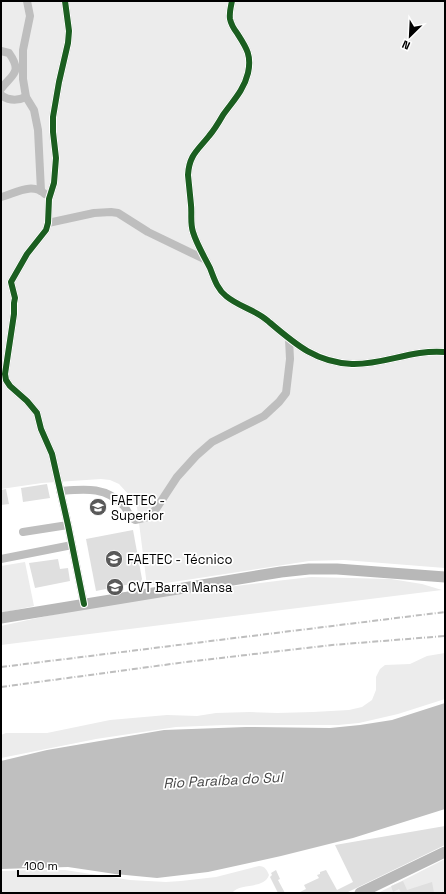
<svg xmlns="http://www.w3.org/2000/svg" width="446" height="894" font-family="'Space Grotesk',sans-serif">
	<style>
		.green { fill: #ececec }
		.water { fill: #bfbfbf }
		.building { fill: #dfdfdf }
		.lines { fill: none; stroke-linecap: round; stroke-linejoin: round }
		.minor { stroke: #bebebe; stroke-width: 8 }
		.secondary { stroke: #b8b8b8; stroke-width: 11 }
		.rail { stroke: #bebebe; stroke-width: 2; stroke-dasharray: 6 2 1 2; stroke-linecap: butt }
		.cycleway-casing { stroke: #fff; stroke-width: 8 }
		.cycleway { stroke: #1b5e20; stroke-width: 6 }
		.labels { text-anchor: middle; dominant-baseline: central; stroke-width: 3.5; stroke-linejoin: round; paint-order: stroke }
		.poi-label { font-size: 13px; fill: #000; stroke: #fff; text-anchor: start }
		.water-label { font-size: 14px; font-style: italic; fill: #444; stroke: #fff }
	</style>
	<rect width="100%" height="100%" fill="#fff"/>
	<g class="green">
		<polygon points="1,1 445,1 445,568 344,560 309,561 147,586 137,507 130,496 119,484 110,480 101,479 42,483 1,489"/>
		<polygon points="25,562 34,606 1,613 1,566"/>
		<path d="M311 577 391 579 422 584 442 590 1 645V626C103 602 207 589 311 577Z"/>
		<polygon points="445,653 445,699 398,714 359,723 338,725 225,725 176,727 96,739 1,758 1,735 6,733 47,733 110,720 167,715 197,716 216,713 250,712 277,713 313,712 349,710 362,707 372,700 376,690 376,677 380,669 385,665 410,664 427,656"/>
		<polygon points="445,859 445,893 378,893"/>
		<path d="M259 866C265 866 267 870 269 875 264 890 240 882 232 893H148V892L141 893H1V871L33 870H65L130 880 166 882 181 881 216 877Z"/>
	</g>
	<polygon class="water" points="445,703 445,809 353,838 281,856 208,872 157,878 115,874 68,867 1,869 1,761 47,750 164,730 246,727 330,728 360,725 392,720"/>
	<g class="building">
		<polygon points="47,484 50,498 23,502 21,488"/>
		<polygon points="6,489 9,504 1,505 1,490"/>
		<polygon points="133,530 142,579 141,582 96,591 86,539"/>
		<polygon points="58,559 60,569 68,568 70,581 35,588 29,563"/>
		<polygon points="445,826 445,845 346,893 298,893 306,889 304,885 319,878 317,875 320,874 320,872 326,870 337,890 353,882 335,845"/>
		<polygon points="276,870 280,879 278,880 285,893 278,893 270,877 272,875 271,873"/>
		<polygon points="403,881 407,890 432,882 434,893 401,893 399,889 393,892 391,886"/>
	</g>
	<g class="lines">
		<g class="minor">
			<polyline points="27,1 30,16 23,50 23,79 26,97 34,110 38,130 41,191"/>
			<polyline points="65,1 69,31 68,43 59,82 53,117 53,132 56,158 54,183 49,199 48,223 46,230 27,254 11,282 15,298 14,303 14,314 5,374 6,380 10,386 27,401 37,413 41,429 52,454 68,525 84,604"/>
			<path d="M232 1C231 6 229 13 230 19 231 24 234 29 237 33 246 47 252 55 248 73 244 90 233 101 223 115 219 122 215 129 209 136 198 150 189 155 188 175 189 185 190 195 191 205 192 214 190 223 193 232 197 245 204 256 210 268 214 278 217 289 226 296 239 307 256 310 268 321 295 344 315 362 352 364 384 365 412 349 445 352"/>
			<path d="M1 51 9 53C23 73 12 74 1 89"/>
			<path d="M1 95C9 101 17 101 26 97"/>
			<path d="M1 197C16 193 32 182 45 194"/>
			<polyline points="48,223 94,213 111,212 118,213 148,232 206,260"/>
			<path d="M60 491C84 489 106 486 124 506 128 511 129 517 135 520L148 517 156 509 177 477 196 456 212 442 264 416 279 402 286 393 290 359 289 339"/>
			<polyline points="23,532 68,525"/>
			<polyline points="1,559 72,545"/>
		</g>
		<g class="secondary">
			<polyline points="1,618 281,572 309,569 337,569 445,577"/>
			<polyline points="360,893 445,852"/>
		</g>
		<g class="rail">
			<polyline points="1,667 445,612"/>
			<polyline points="1,687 186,662 332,645 445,636"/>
		</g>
		<defs>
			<g id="cycleway">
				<polyline points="65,1 69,31 68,43 59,82 53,117 53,132 56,158 54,183 49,199 48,223 46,230 27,254 11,282 15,298 14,303 14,314 5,374 6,380 10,386 27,401 37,413 41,429 52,454 68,525 84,604"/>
				<path d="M232 1C231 6 229 13 230 19 231 24 234 29 237 33 246 47 252 55 248 73 244 90 233 101 223 115 219 122 215 129 209 136 198 150 189 155 188 175 189 185 190 195 191 205 192 214 190 223 193 232 197 245 204 256 210 268 214 278 217 289 226 296 239 307 256 310 268 321 295 344 315 362 352 364 384 365 412 349 445 352"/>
			</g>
		</defs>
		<use href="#cycleway" class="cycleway-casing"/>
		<use href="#cycleway" class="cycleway"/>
	</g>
	<defs>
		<symbol id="university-disc" viewBox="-11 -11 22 22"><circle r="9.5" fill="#595959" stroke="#fff"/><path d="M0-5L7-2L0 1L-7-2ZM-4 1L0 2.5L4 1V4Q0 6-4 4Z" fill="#fff"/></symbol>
	</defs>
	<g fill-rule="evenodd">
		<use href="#university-disc" x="88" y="497" width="20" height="20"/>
		<use href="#university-disc" x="104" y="549" width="20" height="20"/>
		<use href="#university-disc" x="105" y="577" width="20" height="20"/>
	</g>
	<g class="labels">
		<g class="poi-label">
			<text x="111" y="500">FAETEC -<tspan x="111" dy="15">Superior</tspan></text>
			<text x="127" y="559">FAETEC - Técnico</text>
			<text x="128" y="587">CVT Barra Mansa</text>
		</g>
		<g class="water-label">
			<text transform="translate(223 780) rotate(-3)">Rio Paraíba do Sul</text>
		</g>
	</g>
	<rect width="446" height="894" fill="none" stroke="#000000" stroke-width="4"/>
	<g transform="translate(410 36) rotate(204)" stroke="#ffffff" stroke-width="3" paint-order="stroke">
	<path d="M0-3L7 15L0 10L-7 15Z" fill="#000000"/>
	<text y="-6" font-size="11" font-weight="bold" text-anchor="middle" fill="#000000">N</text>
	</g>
	<path d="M18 870v6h102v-6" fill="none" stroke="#000000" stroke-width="2"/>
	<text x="24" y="870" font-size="12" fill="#000000" stroke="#ffffff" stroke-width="3" paint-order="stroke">100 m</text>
</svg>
